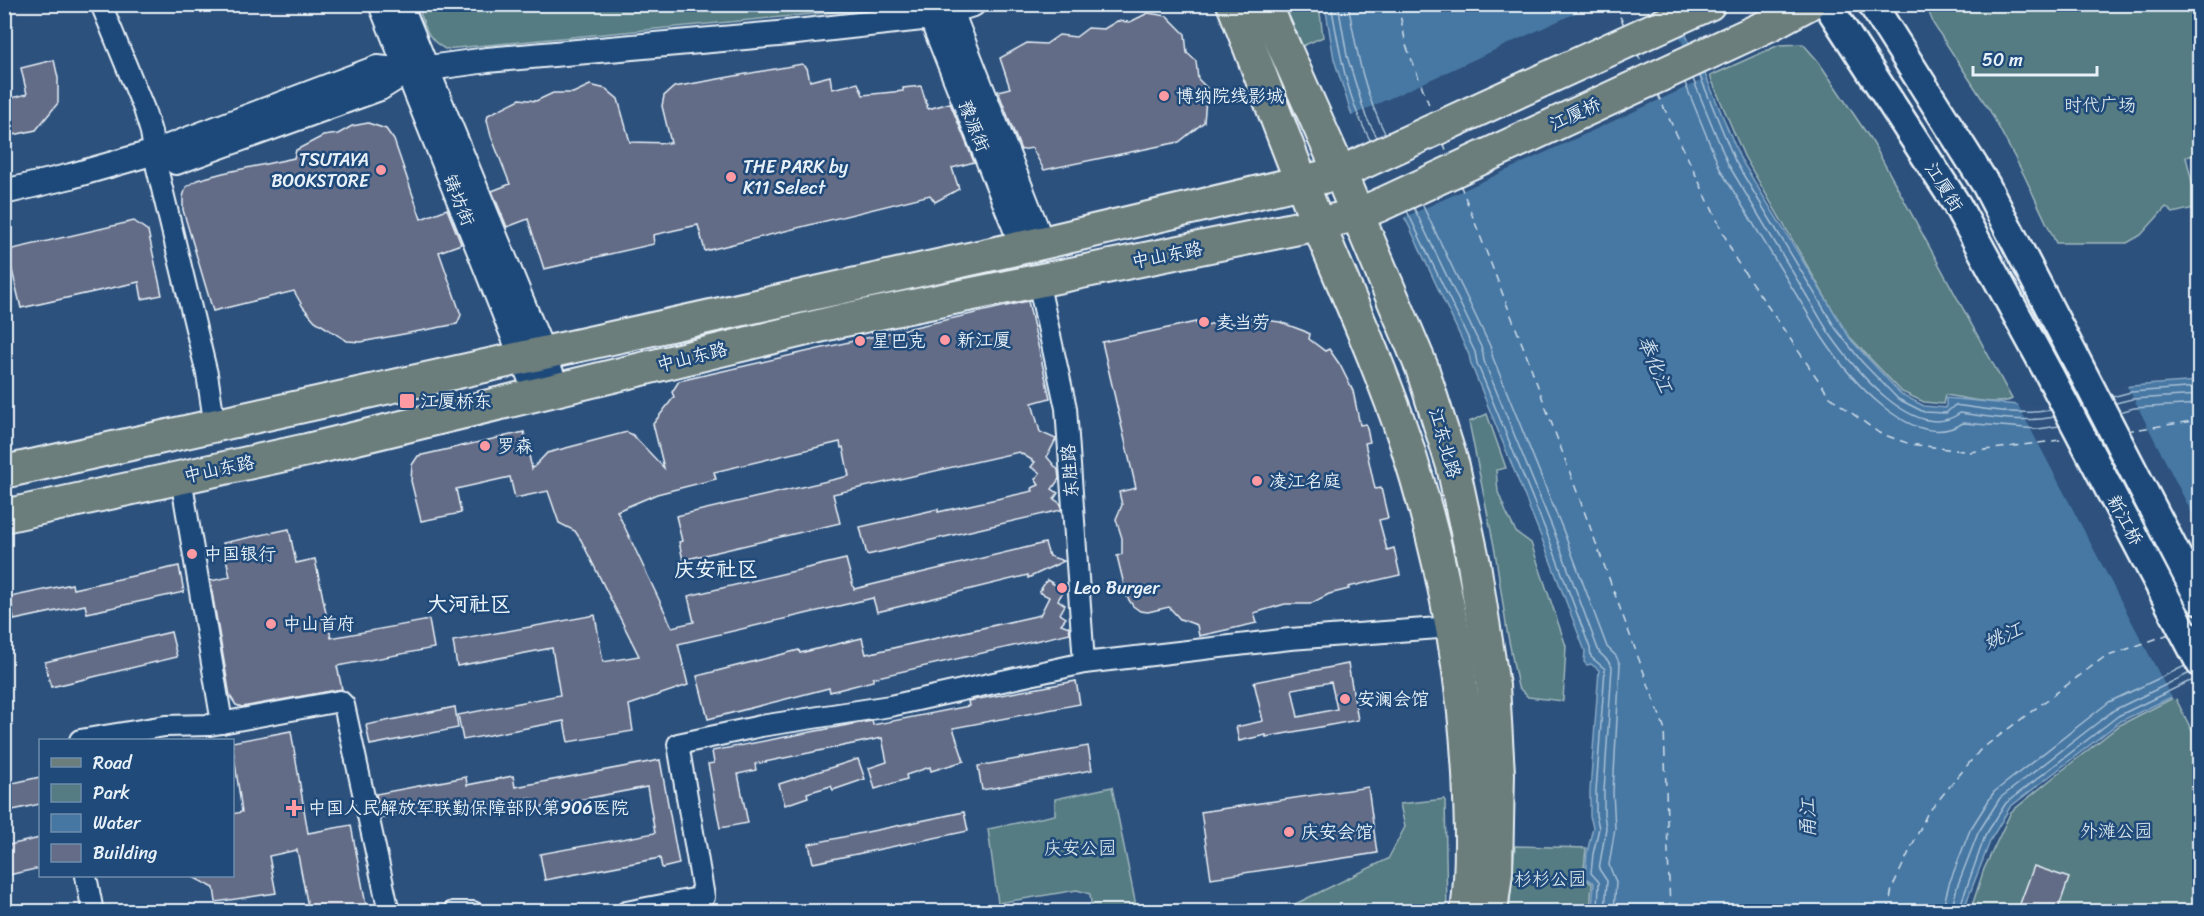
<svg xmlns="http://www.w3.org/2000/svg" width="2204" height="916" font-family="Sriracha,'LXGW WenKai TC',sans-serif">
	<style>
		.green { fill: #547c82; stroke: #9eb6bd; stroke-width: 1.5 }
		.water { fill: #4677a3; stroke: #87a8c5; stroke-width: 1.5 }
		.pier { fill: #2d517d }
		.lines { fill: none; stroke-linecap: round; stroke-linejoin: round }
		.shore { stroke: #a7c0d6; stroke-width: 1.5 }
		.ferry { stroke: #d0dfeb; stroke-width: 1.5; stroke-dasharray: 8 6; stroke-linecap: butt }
		.building { fill: #646c87; stroke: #e8f1f8; stroke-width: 1.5; fill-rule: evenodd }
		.minor-casing { stroke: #e8f1f8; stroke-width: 24 }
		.tertiary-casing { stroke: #e8f1f8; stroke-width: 28 }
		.secondary-casing { stroke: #e8f1f8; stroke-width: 32 }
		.primary-casing { stroke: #e8f1f8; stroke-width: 36 }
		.minor { stroke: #1f4a7a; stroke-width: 20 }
		.tertiary { stroke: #1f4a7a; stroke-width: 24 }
		.secondary { stroke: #1f4a7a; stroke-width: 27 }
		.primary { stroke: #6c7e7c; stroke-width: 32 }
		.primary-bridge-casing { stroke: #e8f1f8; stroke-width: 36; stroke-linecap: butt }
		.primary-bridge { stroke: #6c7e7c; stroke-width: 32 }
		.poi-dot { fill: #ff9aa2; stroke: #1f4a7a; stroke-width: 2 }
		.labels { text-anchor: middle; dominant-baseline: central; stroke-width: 5; stroke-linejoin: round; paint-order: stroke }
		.poi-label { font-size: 18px; fill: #e8f1f8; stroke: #1f4a7a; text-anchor: start }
		.park-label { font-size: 18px; fill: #d2dfe6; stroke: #1f4a7a }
		.street-label { font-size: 18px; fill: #e8f1f8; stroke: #1f4a7a }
		.water-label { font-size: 20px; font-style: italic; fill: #d0dfeb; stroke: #1f4a7a }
		.quarter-label { font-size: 21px; font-weight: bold; fill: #e8f1f8; stroke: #1f4a7a }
	</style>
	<rect width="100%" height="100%" fill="#2d517d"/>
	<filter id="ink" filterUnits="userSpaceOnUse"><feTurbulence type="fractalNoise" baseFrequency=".0167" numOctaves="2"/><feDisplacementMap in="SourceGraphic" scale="12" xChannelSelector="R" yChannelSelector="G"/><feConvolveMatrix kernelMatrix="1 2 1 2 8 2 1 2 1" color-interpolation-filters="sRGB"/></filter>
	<g filter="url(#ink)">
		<g class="green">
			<path d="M418 5V4L888 5 865 9 445 49C426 39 424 24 418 5Z"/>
			<polygon points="1282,5 1319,5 1323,37 1300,47"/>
			<polygon points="1929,5 2199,5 2199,154 2186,157 2198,207 2173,213 2166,207 2141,235 2127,243 2056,243 2024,175 1990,111 1934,25 1928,10"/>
			<path d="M1803 44 1818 61 1873 143 2012 399C1998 407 1961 397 1945 395L1943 404 1924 402 1902 392 1846 333 1744 156 1710 76 1779 45Z"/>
			<polygon points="1487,414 1506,468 1496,470 1498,492 1506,512 1516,532 1531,543 1566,646 1563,701 1528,697 1518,687 1507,631 1495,551 1469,422"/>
			<polygon points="2175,697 2199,745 2199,911 1970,912 1984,869 2011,812 2060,772 2120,725"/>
			<polygon points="1112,787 1137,911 1092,911 1090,894 1077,890 998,903 988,829 1055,815 1055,799"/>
			<polygon points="1445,799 1447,911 1281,911 1388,859 1405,827 1400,804"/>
			<polygon points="1515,846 1586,848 1583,878 1592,884 1590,911 1509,911"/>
		</g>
		<polygon class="water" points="1325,5 1671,5 1705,74 1740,158 1851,340 1901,394 1924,406 1946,408 1946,398 2039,407 2131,386 2199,381 2199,684 2121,721 2010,807 1991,839 1963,911 1592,911 1594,883 1585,878 1587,853 1593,827 1590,816 1590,791 1599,670 1591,664 1587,665 1584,662 1585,651 1542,539 1471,364 1469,355 1409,226 1354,122 1334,59"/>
		<g class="pier">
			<polygon points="1593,5 1665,5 1700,81 1401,219 1349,117"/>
			<polygon points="2126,384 2199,527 2200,687 2173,700 2017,403 2039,404"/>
		</g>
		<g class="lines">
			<g class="shore">
				<path d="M1331 4C1340 53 1346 96 1370 140"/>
				<polyline points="1338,4 1347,56 1366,117 1377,137"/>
				<path d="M1348 4C1357 51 1363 91 1385 133"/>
				<path d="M1700 76 1735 161 1836 329 1862 362 1898 399 1924 412 1946 413 1955 405C1986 409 2020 416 2051 410"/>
				<path d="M1693 79 1728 164 1829 333C1852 366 1915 446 1960 413 1991 417 2023 423 2055 417"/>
				<path d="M1685 83 1720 169 1822 337C1847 375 1912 455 1963 423L2038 429 2059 426"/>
				<polyline points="1422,204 1490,346 1493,358 1563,530 1607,647 1616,656 1620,664 1613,792 1615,828 1609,865 1616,882 1614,912"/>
				<polyline points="1414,208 1482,349 1484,361 1555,534 1599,652 1608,661 1612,667 1604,791 1604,814 1606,828 1599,869 1607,881 1605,912"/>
				<polyline points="1407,211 1475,352 1477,363 1548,536 1590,648 1591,657 1605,669 1596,791 1596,815 1599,828 1593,854 1591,873 1599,882 1598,912"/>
				<polyline points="2112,397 2131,392 2200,387"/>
				<polyline points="2116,403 2132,399 2200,395"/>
				<polyline points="2120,412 2134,408 2200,404"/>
				<polyline points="1942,912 1949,884 1970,830 1994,792 2109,702 2185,666"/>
				<polyline points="1951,912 1957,887 1978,833 2000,798 2114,710 2190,673"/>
				<polyline points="1958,912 1985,836 2006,803 2118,716 2188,682 2200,679"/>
			</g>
			<g class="ferry">
				<polyline points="1398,4 1406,45 1433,115"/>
				<polyline points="1614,4 1625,27"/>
				<polyline points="1637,53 1644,67"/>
				<polyline points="1657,93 1736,260 1830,397 1879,433 1910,444 1970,452 2068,439"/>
				<polyline points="1443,142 1449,157"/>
				<polyline points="1460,184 1526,354 1664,727 1670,912"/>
				<polyline points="2126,431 2200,420"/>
				<polyline points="2194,625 2200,623"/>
				<polyline points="1888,912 1892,888 1927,814 1980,750 2103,658 2169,634"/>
			</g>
		</g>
		<g class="building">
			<polygon points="1148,13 1167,16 1185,34 1187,53 1196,61 1198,79 1207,88 1204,122 1179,142 1044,170 1032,148 1021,150 998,91 1010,88 1000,58 1027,43 1046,44 1059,35 1076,37 1088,28 1104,29 1117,21 1130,22"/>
			<polygon points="54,60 58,78 58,103 36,130 4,137 4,100 27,94 21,68"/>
			<polygon points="802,64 807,68 810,81 830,76 832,89 858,83 863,95 903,91 903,88 921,86 928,109 950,103 974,162 952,168 959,189 935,202 930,195 705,251 698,225 653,235 654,244 544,269 528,219 507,227 492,191 510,184 491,136 487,120 488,115 520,99 536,101 553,93 573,93 590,85 606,89 618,99 630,142 671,143 662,106 664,96 674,87"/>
			<polygon points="368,123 386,129 394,140 421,219 447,209 461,244 439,252 461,315 457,324 361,342 347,341 315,321 303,307 294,291 213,311 183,210 183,197 186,187 197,180 223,173 294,158 296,150 323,136 338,134 352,126"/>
			<polygon points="134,221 148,231 162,295 142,299 139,282 21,308 11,266 4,267 4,251"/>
			<polygon points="1028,301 1050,398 1032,403 1040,432 1056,439 1047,457 1058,470 1059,479 1052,489 1058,493 1054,499 1061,504 1061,510 867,555 860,527 938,509 938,512 1033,491 1032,488 1039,485 1035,479 1040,473 1031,467 1035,462 1019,452 833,494 840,523 683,560 679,542 682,541 676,516 849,476 843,447 841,448 840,442 714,472 716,479 657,494 617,511 672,627 694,622 688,596 846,559 854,589 1045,543 1049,556 1064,561 1028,578 1028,575 877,612 873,598 678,644 688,685 629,705 633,731 568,742 564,721 463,740 458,715 560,695 552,648 457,666 453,641 595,615 603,662 639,656 581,540 575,531 559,523 548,491 515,498 510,477 456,489 461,513 421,521 411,481 412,465 418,456 524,432 532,469 547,453 627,432 633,435 664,468 653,424 674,397 672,392 679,381"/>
			<polygon points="1251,318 1280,322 1304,331 1310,334 1309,339 1325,351 1329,349 1340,365 1353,391 1360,425 1366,424 1370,442 1365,443 1375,489 1381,488 1388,518 1379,520 1387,550 1394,548 1400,575 1348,587 1349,589 1329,594 1310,604 1285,604 1254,613 1257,623 1199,636 1197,625 1180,619 1169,607 1148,612 1140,611 1133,606 1127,597 1117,556 1122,554 1122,538 1116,519 1122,505 1119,492 1136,488 1102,342 1196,322 1197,327 1229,320 1231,324 1249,322"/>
			<polygon points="289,529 296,563 315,559 331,638 429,620 434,648 337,666 342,689 242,707 236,705 230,696 210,581 230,577 223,543"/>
			<polygon points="179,566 184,592 87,613 85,605 14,620 10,597 72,584 73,589"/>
			<polygon points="1047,580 1064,590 1058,600 1065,605 1060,614 1066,618 1061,624 1069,627 1070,633 873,678 873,681 830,692 829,688 708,719 697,676 799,650 800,653 862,638 866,654 1040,615 1049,597 1039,592"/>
			<polygon points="171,632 177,657 51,687 45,662"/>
			<path d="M1348 664 1358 720 1266 737V735L1239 741 1236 727 1263 721 1254 682ZM1331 682 1337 709 1298 717 1292 689Z"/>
			<polygon points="1076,681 1080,704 953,728 964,761 931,771 930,767 906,775 907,779 875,789 869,768 887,762 882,738 755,764 756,770 738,774 748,823 720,828 708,764 714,763 712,751 848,725 872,721 873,725 969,706 968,701"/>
			<polygon points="455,707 458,728 370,745 366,725"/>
			<polygon points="291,731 308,833 351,825 366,905 362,905 363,912 309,912 297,850 269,856 276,893 216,902 214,888 191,876 232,876 232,814 242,812 232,742"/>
			<polygon points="1088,746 1092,770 982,790 978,766"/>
			<polygon points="858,759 865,779 833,790 831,786 807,793 808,797 785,805 779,784"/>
			<polygon points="660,760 679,864 662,868 660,858 545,880 540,854 655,833 647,787 531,809 529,798 472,809 470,801 381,818 376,794 466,777 467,785 513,776 515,787"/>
			<polygon points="40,777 40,804 4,812 4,785"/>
			<polygon points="1368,787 1377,853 1211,878 1201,812"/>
			<polygon points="964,812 968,831 813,863 809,844"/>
			<polygon points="40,838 40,868 4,876 4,846"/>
			<polygon points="2034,866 2069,878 2057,912 2017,912"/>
		</g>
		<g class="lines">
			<defs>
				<g id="minor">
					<polyline points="101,4 144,109 151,132 157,168 207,374 215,427"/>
					<polyline points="1038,281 1066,408 1084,663"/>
					<polyline points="181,478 222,723"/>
					<polyline points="80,740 165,726 210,725 340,701 344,705 389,912"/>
					<polyline points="86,876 93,912"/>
					<polyline points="453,912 473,912"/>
					<polyline points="626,912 704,897 678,744 761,726 890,706 1084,663 1290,639 1452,627"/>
				</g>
				<g id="tertiary">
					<polyline points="381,4 537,395"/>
					<polyline points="400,4 558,390"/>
					<polyline points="926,4 1023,247"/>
					<polyline points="948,4 1042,243"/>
					<polyline points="176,162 380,88 407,71"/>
					<polyline points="4,192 71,176 155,152 377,68 407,71 487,60 778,34 931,17 973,4"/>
				</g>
				<g id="secondary">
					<polyline points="1827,4 1957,205 2050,376 2200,663"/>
					<polyline points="1872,4 1986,185 2200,600"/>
				</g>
				<g id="primary">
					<path d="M1233 4C1262 78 1289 153 1319 226 1349 298 1381 369 1406 443 1440 550 1463 661 1469 774 1471 819 1473 866 1467 912"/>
					<polyline points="1265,4 1340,173 1422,368 1453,466 1474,564 1493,686 1498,774 1496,872 1491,912"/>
					<polyline points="1771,24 1808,4"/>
					<polyline points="4,472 1042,243 1340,173 1709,4"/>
					<polyline points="4,516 307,450 844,320 1318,224 1356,215 1380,205"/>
				</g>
			</defs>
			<use href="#minor" class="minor-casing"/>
			<use href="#tertiary" class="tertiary-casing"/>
			<use href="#secondary" class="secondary-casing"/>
			<use href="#primary" class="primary-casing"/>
			<use href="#minor" class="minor"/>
			<use href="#tertiary" class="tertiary"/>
			<use href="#secondary" class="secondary"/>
			<use href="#primary" class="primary"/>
			<defs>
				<polyline id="primary-bridge" points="1380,205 1771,24"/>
			</defs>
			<use href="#primary-bridge" class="primary-bridge-casing"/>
			<use href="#primary-bridge" class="primary-bridge"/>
		</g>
	</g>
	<g class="poi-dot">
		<circle cx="1164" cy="96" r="6"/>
		<circle cx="381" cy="170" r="6"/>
		<circle cx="731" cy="177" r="6"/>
		<circle cx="1204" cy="322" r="6"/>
		<circle cx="945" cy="340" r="6"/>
		<circle cx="860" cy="341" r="6"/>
		<rect x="399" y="393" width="16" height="16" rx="3"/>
		<circle cx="485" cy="446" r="6"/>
		<circle cx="1257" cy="481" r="6"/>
		<circle cx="192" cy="554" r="6"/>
		<circle cx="1062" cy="588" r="6"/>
		<circle cx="271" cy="624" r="6"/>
		<circle cx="1345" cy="699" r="6"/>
		<path d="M291 799h6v6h6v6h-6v6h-6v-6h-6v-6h6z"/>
		<circle cx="1289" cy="832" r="6"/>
	</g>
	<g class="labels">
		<g class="poi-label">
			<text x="1176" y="96">博纳院线影城</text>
			<text x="369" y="160" text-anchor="end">TSUTAYA<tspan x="369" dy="21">BOOKSTORE</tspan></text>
			<text x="743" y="167">THE PARK by<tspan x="743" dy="21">K11 Select</tspan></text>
			<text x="1216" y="322">麦当劳</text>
			<text x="957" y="340">新江厦</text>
			<text x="872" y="341">星巴克</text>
			<text x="420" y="401">江厦桥东</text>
			<text x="497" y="446">罗森</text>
			<text x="1269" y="481">凌江名庭</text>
			<text x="204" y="554">中国银行</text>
			<text x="1074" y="588">Leo Burger</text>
			<text x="283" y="624">中山首府</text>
			<text x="1357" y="699">安澜会馆</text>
			<text x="308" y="808">中国人民解放军联勤保障部队第906医院</text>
			<text x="1301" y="832">庆安会馆</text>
		</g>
		<g class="park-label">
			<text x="2100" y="105">时代广场</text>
			<text x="2116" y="831">外滩公园</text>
			<text x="1080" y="848">庆安公园</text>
			<text x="1550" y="879">杉杉公园</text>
		</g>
		<g class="street-label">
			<text transform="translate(1575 114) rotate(-25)">江厦桥</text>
			<text transform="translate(974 126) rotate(68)">豫源街</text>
			<text transform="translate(1944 187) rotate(58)">江厦街</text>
			<text transform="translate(459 200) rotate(68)">铸坊街</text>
			<text transform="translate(1167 255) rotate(-11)">中山东路</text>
			<text transform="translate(692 357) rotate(-14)">中山东路</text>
			<text transform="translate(1445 443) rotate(74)">江东北路</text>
			<text transform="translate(219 469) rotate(-12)">中山东路</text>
			<text transform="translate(1070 471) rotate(-94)">东胜路</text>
			<text transform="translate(2125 520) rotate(62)">新江桥</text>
		</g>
		<g class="water-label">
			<text transform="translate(1655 364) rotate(67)">奉化江</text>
			<text transform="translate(2003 636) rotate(-24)">姚江</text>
			<text transform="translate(1808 818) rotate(-91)">甬江</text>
		</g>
		<g class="quarter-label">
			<text x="716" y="569">庆安社区</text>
			<text x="469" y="604">大河社区</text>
		</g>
	</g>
	<rect width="2204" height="916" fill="none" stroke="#1f4a7a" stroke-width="24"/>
	<rect x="12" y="12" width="2180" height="892" fill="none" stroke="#e8f1f8" stroke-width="2" filter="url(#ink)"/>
	<rect x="39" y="739" width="195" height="138" fill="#1f4a7a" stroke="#6f8dac" stroke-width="1.5"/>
	<rect x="51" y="758" width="30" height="9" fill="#6c7e7c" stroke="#6f8dac" stroke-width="1.5"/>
	<text x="93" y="769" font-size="18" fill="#e8f1f8">Road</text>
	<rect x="51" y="784" width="30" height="18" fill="#547c82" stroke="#6f8dac" stroke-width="1.5"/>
	<text x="93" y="799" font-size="18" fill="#e8f1f8">Park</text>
	<rect x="51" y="814" width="30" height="18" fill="#4677a3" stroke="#6f8dac" stroke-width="1.5"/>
	<text x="93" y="829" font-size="18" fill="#e8f1f8">Water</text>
	<rect x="51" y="844" width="30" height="18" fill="#646c87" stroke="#6f8dac" stroke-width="1.5"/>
	<text x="93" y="859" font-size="18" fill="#e8f1f8">Building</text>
	<path d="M1973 66v9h124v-9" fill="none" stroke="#e8f1f8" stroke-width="3"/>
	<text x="1982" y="66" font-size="18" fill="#e8f1f8" stroke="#1f4a7a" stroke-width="4.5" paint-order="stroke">50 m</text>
</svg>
